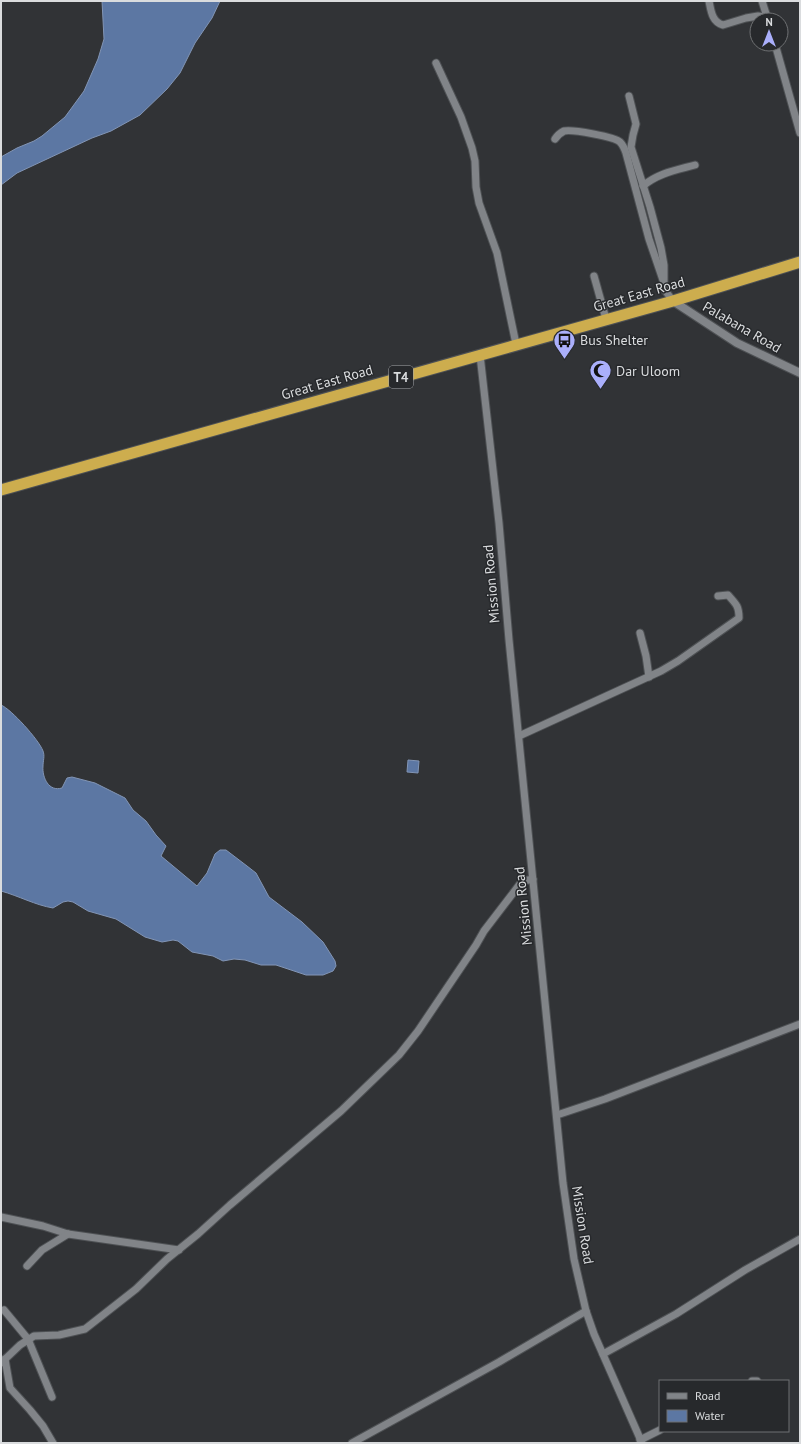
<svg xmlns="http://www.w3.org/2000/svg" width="801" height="1444" font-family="'PT Sans',sans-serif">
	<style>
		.water { fill: #5c77a3; stroke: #8295b5 }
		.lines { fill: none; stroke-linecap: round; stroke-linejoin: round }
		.minor-casing { stroke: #4e5154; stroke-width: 9 }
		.tertiary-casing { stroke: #4e5154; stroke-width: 10 }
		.trunk-casing { stroke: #4e5154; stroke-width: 13 }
		.minor { stroke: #818488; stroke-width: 7 }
		.tertiary { stroke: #818488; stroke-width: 8 }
		.trunk { stroke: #cdad4e; stroke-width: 11 }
		.labels { text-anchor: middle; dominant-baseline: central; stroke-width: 3; stroke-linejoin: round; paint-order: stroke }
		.shield { fill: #27292c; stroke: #a4a6a9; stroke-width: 1 }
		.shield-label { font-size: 13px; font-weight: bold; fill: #dadcde }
		.street-label { font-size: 14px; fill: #dadcde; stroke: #27292c }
		.poi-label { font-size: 14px; fill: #dadcde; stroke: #27292c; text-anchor: start }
	</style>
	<rect width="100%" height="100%" fill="#313336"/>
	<g class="water">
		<polygon points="102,1 220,1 212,18 195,43 180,73 167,89 140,115 111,131 92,138 17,173 1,185 1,157 17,148 34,141 42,136 65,117 84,91 98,59 104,39"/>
		<path d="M1 705C11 709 39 740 43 751 45 756 43 761 43 766 42 778 49 792 62 788L67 778 72 777 95 783 125 798 133 810 146 821 156 835 166 846 161 856 197 886 207 873 215 854 220 850H226L247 866 256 873 269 897 302 922 323 942 335 961 336 966 333 971 323 975H306L276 965H261L245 960 234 959 223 961 213 956 192 952 178 941 173 940 162 942 145 937 116 919 88 911 73 902 68 901 63 902 53 908C35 905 19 896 1 891Z"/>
		<polygon points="408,760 419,761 418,773 407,772"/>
	</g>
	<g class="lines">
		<defs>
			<g id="minor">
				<path d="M709 1C711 11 712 22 723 25L746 18 758 16 767 17"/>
				<polyline points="762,1 768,20"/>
				<polyline points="775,44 800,133"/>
				<polyline points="436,63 461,117 472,148 475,161 476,187 479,203 497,253 516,344"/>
				<polyline points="629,96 636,124 633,135 631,147 650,207 661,248 664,265 664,289 673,301"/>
				<path d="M555 139C557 136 560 133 564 131 572 129 615 137 620 142 623 145 625 150 626 153L649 239 663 280"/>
				<path d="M643 186C658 173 677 170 695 165"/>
				<polyline points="594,276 606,319"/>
				<polyline points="480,355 499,523 509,640 563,1183 574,1259 586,1311 594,1334 642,1443"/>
				<polyline points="640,633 646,656 649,677"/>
				<path d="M519 736 661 671 678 661 739 618C739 606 736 604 728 595L718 596"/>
				<polyline points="557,1115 605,1099 800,1024"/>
				<polyline points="1,1217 43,1226 68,1234 179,1250"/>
				<polyline points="27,1266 42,1250 68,1234"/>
				<polyline points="4,1310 28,1339 52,1397"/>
				<polyline points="603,1354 676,1314 745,1270 800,1239"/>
				<polyline points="5,1359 10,1388 30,1410 43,1426 53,1443"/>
				<polyline points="1,1363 20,1345 34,1336 59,1335 85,1329 136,1289 167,1259 198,1234 230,1205 341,1111 399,1055 418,1031 476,945 484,931 520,884 524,881 533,879"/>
				<polyline points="752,1381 757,1381"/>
				<polyline points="640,1440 660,1430"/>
				<polyline points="352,1443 499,1362 586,1311"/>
			</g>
			<polyline id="tertiary" points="673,301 737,343 800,373"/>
			<polyline id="trunk" points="1,490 673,301 800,262"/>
		</defs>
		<use href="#minor" class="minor-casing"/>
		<use href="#tertiary" class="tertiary-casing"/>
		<use href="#trunk" class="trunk-casing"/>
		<use href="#minor" class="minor"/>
		<use href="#tertiary" class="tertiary"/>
		<use href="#trunk" class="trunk"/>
	</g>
	<defs>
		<symbol id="bus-pin" viewBox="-11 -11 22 30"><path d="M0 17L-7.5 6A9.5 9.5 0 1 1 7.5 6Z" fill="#aaaffb" stroke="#27292c"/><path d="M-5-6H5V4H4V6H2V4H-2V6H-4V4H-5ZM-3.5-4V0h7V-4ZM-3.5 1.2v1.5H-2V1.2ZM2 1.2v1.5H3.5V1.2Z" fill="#111"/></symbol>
		<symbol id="mosque-pin" viewBox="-11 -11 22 30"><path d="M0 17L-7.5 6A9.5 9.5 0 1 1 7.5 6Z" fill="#aaaffb" stroke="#27292c"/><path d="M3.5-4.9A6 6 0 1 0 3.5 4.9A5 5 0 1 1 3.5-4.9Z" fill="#111"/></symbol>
	</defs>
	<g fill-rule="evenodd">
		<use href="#bus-pin" x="552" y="328" width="25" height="34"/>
		<use href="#mosque-pin" x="588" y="358" width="25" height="34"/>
	</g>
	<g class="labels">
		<rect class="shield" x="389" y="366" width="24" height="22" rx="3"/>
		<g class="shield-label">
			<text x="401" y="377">T4</text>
		</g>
		<g class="street-label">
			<text transform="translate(639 294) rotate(-16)">Great East Road</text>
			<text transform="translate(742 327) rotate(30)">Palabana Road</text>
			<text transform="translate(327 382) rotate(-16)">Great East Road</text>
			<text transform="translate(491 584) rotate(-95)">Mission Road</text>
			<text transform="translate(523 906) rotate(-96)">Mission Road</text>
			<text transform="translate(583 1225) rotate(81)">Mission Road</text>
		</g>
		<g class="poi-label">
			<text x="580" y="340">Bus Shelter</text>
			<text x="616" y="371">Dar Uloom</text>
		</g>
	</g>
	<rect width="801" height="1444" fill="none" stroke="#dadcde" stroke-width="4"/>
	<rect x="659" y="1380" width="130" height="52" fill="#27292c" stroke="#6f7173"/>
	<rect x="667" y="1393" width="20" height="6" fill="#818488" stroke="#6f7173"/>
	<text x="695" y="1400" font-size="12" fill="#dadcde">Road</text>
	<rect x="667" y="1410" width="20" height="12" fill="#5c77a3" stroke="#6f7173"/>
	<text x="695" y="1420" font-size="12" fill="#dadcde">Water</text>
	<g transform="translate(769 32)"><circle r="19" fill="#27292c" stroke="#6f7173"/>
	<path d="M0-3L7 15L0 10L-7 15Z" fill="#aaaffb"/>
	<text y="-6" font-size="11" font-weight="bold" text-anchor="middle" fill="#dadcde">N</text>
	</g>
</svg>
